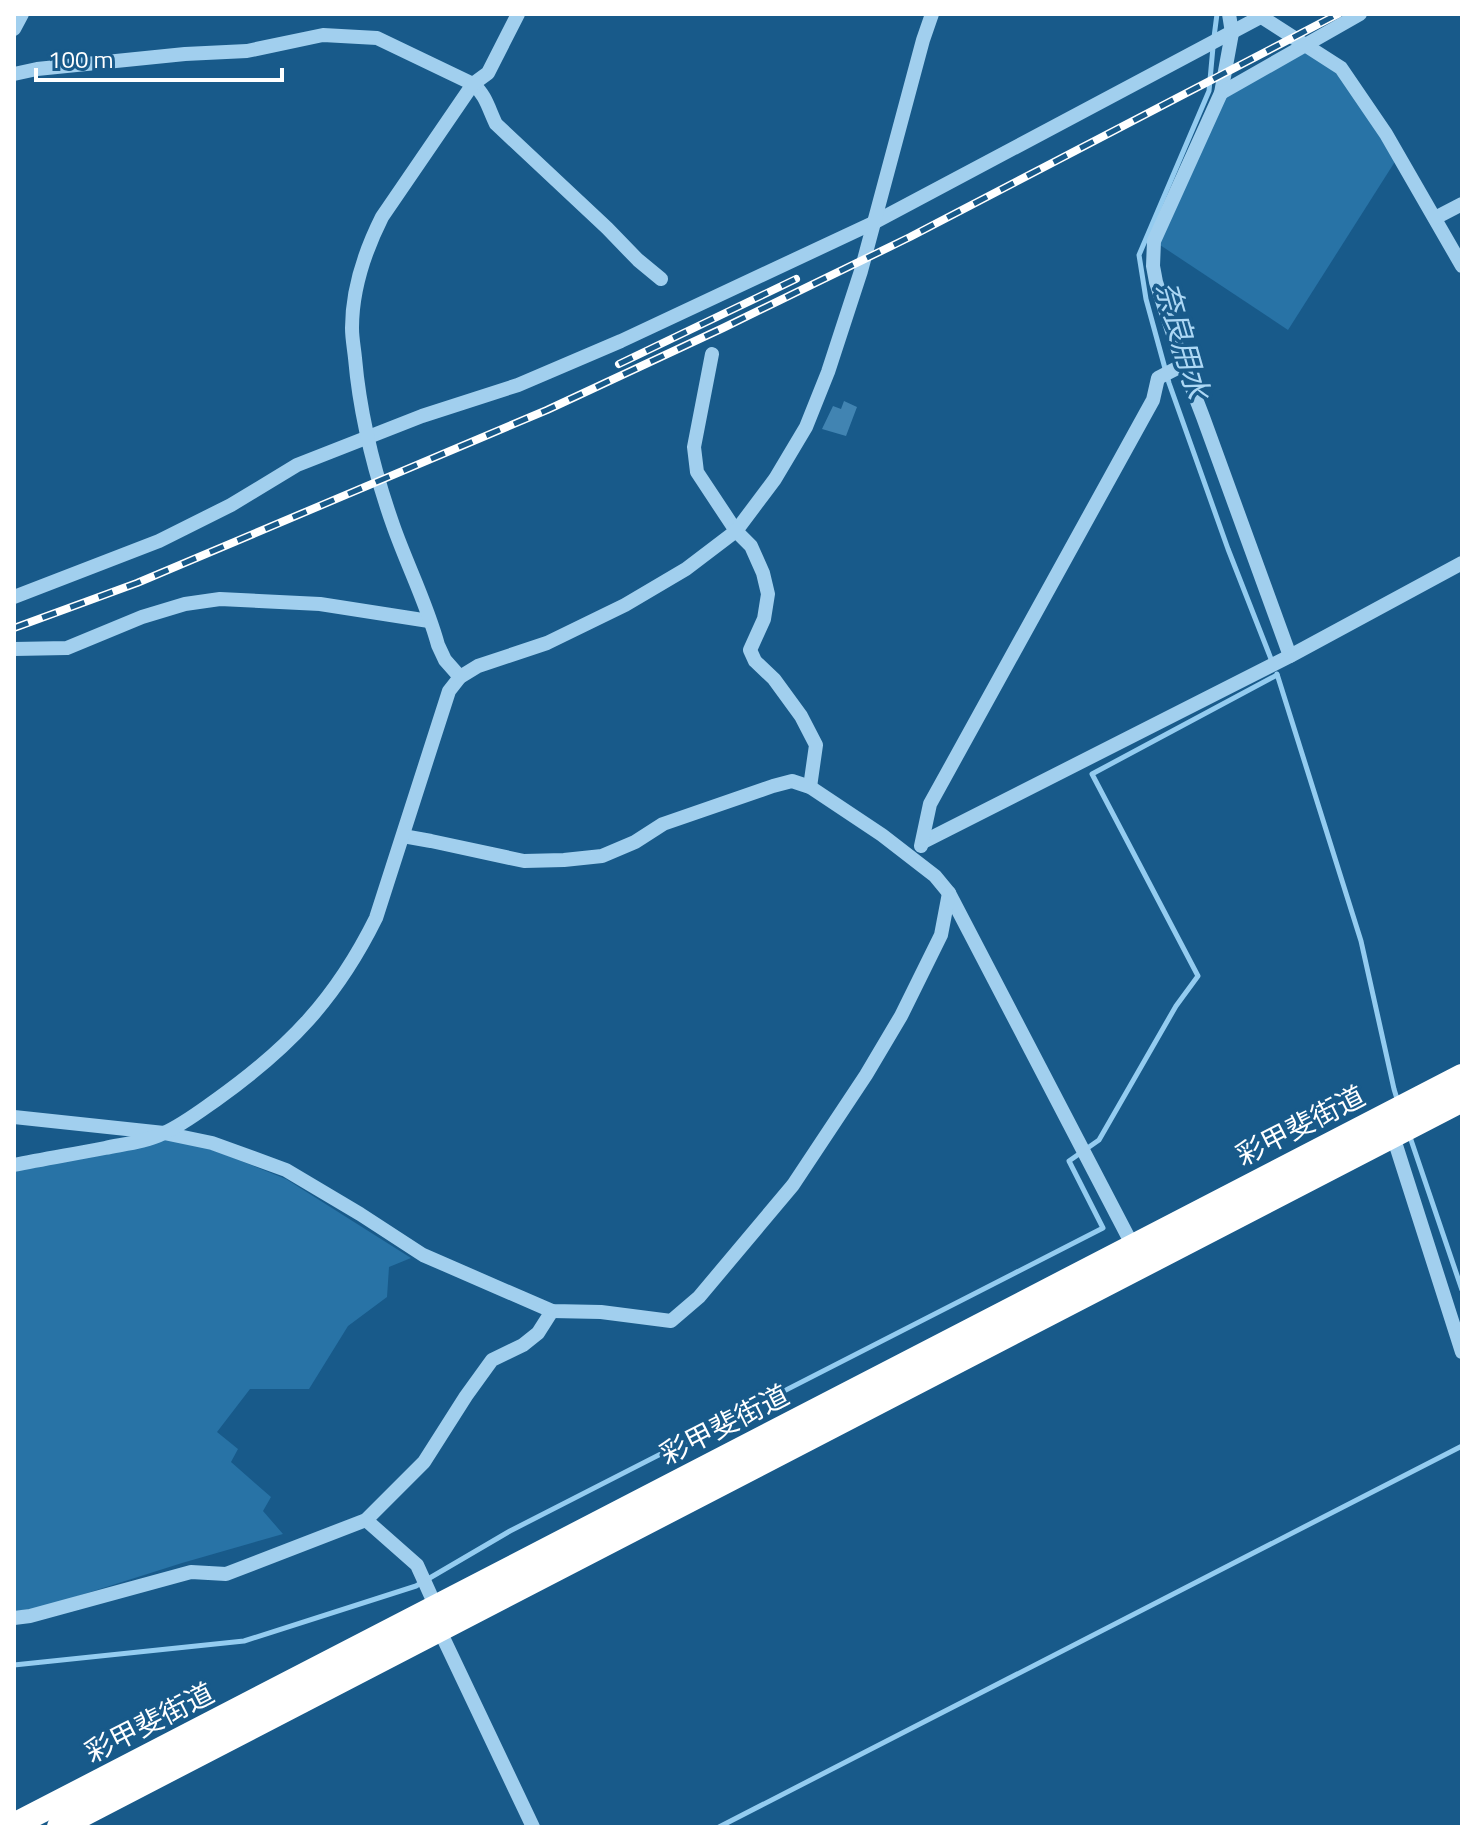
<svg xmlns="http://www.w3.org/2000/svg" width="1476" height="1841" font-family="'Titillium Web','Noto Sans JP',sans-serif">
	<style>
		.green { fill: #2873a6 }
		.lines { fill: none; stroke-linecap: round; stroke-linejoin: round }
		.stream { stroke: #94ccf0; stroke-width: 5 }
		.building { fill: #4184b2 }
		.minor { stroke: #a1cfee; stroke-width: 14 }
		.highway { stroke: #fff; stroke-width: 24 }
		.rail-casing { stroke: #fff; stroke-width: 8 }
		.rail { stroke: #185a8a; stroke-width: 5; stroke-dasharray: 15; stroke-linecap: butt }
		.labels { text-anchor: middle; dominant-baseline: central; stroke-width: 7; stroke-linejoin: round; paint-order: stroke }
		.street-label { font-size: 28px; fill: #fff; stroke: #185a8a }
		.water-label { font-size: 30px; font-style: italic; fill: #add8f5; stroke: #185a8a }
	</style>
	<rect width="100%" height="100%" fill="#185a8a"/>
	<g class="green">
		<polygon points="1305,46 1340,74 1396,160 1288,330 1154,241 1221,93"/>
		<polygon points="162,1135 216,1151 286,1179 411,1258 389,1267 387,1297 348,1326 309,1389 250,1389 217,1432 238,1449 231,1462 271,1497 263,1511 283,1534 182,1563 40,1608 14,1611 14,1167"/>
	</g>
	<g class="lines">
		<g class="stream">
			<polyline points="1214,37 1217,14"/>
			<polyline points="1213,47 1209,91 1139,255 1146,299 1169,383 1228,549 1273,664"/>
			<polyline points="1277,674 1361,941 1394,1089 1398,1102"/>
			<polyline points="1409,1134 1462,1290"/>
			<polyline points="14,1665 244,1641 416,1586 510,1531 1103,1228 1069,1161 1099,1140 1176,1006 1198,976 1092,774 1277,675"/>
			<polyline points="719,1827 1462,1446"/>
		</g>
	</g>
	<polygon class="building" points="844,401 857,407 846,436 822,429 833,406 841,409"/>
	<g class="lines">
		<g class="minor">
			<polyline points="1229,14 1232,33 1221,93 1154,241 1153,266 1156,282 1183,365 1203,417 1290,656"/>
			<polyline points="1257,14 1341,68 1386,134 1462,266"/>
			<polyline points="14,29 22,14"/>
			<path d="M14 74 37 69 185 54 247 51 323 35 377 38 473 84C486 95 489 110 496 124L607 228 638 260 661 279"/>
			<polyline points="1221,93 1360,14"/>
			<polyline points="1435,218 1462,204"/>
			<polyline points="712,354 694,447 697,472 736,531 751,546 763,573 768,594 764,619 750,650 755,661 774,679 801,716 816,745 810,787"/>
			<polyline points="14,597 159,541 231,505 297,465 422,416 518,385 621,341 873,223 1266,14"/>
			<polyline points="14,649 67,648 142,617 185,604 220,599 320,604 429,621"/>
			<path d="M460 677 445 660 438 645C427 604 407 565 393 525 374 471 360 415 355 358 354 348 352 338 352 328 352 289 365 251 382 217L473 84 488 73 518 14"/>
			<polyline points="403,836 431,841 524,861 564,860 602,856 635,842 663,824 773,786 792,781 810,787 882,835 935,876 949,893 1135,1250"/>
			<polyline points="923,842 1290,656 1462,563"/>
			<polyline points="921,846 930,804 1153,400 1158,378 1183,365"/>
			<polyline points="14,1117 164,1133 212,1143 286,1170 360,1214 423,1255 552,1311 601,1312 671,1321 699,1297 793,1185 866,1075 901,1016 941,935 949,893"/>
			<polyline points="1393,1136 1462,1352"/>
			<path d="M14 1165C44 1159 74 1154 105 1148 124 1144 146 1142 164 1133 182 1125 199 1112 216 1100 289 1048 336 999 376 918L449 691 460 677 478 666 547 643 625 605 686 569 736 531 775 479 806 427 828 372 861 271 923 40 932 14"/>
			<polyline points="366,1520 417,1565 436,1607 439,1629 533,1827"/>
			<polyline points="14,1618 30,1616 191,1572 226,1574 366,1520 424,1462 466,1396 492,1360 523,1345 538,1333 552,1311"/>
		</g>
		<g class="highway">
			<polyline points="14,1825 1462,1076"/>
			<polyline points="59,1827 1462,1100"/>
		</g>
		<defs>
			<g id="rail">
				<polyline points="619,364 796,279"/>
				<polyline points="14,628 137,583 547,410 723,328 910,237 1338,14"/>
			</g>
		</defs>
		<use href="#rail" class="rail-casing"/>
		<use href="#rail" class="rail"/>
	</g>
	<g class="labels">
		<g class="street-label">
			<text transform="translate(1300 1125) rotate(-27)">彩甲斐街道</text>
			<text transform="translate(724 1424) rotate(-27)">彩甲斐街道</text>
			<text transform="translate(149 1722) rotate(-27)">彩甲斐街道</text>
		</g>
		<g class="water-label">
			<text transform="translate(1183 340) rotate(74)">奈良用水</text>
		</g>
	</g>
	<rect width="1476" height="1841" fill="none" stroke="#ffffff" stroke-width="32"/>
	<path d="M36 68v12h246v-12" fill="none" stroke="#ffffff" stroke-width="4"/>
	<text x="48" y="68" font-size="24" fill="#ffffff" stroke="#185a8a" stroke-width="6" paint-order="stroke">100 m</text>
</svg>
